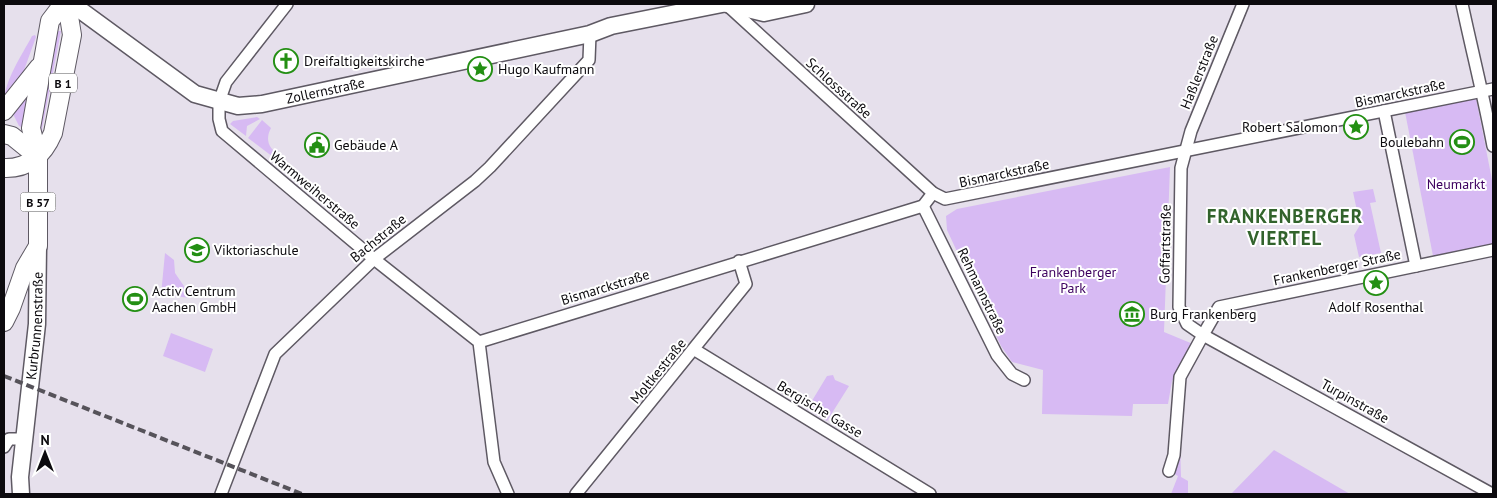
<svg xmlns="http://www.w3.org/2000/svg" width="1497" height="498" font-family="'PT Sans',sans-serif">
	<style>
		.green { fill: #d7baf3 }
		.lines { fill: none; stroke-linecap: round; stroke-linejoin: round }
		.street-casing { stroke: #5e5963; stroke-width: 14 }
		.secondary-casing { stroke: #5e5963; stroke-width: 19 }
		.primary-casing { stroke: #5e5963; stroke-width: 20 }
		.street { stroke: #fff; stroke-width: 11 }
		.secondary { stroke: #fff; stroke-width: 16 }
		.primary { stroke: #fff; stroke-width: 18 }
		.rail { stroke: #56535a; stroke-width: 4; stroke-dasharray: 8 4; stroke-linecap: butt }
		.labels { text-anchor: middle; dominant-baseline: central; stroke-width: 4; stroke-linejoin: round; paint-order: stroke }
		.shield { fill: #fff; stroke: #555456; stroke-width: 1 }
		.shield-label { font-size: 12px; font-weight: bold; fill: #0c0a0e }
		.poi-label { font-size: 14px; fill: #0c0a0e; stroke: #fff; text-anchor: start }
		.street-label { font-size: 14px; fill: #0c0a0e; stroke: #fff }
		.park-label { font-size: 14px; fill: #3d005f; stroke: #fff }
		.district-label { font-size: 19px; font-weight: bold; letter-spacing: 1px; fill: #32632c; stroke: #fff }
	</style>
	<rect width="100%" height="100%" fill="#e6e0ec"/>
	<g class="green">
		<polygon points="56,31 61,31 40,139 37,128"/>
		<path d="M35 35 36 37 23 73 4 103C4 81 22 55 32 36Z"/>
		<polygon points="30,88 24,128 19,126 12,112"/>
		<polygon points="1476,98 1493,185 1493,244 1433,256 1405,112"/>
		<polygon points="257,117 260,119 247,126 246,136 230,124 233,121"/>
		<path d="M262 120 271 128C265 139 268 150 281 155L277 160 248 138Z"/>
		<polygon points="1170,167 1164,332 1193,344 1172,381 1168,404 1133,404 1132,416 1042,414 1043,370 1012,362 1001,346 947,230 946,216 957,209"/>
		<polygon points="1373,189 1376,202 1370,203 1381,253 1359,257 1354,235 1360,225 1353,192"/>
		<polygon points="165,253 174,260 175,273 192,298 161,295"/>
		<polygon points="171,333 213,349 205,372 163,356"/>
		<polygon points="833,375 835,380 849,386 827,421 807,409 827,376"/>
		<polygon points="1180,441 1181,477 1188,481 1188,494 1171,494 1178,476 1174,474 1179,458"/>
		<polygon points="1274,450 1350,494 1231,494"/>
	</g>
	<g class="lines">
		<defs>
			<g id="street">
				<polyline points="287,4 226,82 219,102 219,119 222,131 374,259 479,342 494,462 508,494"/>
				<path d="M1462 4C1472 51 1484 98 1493 146"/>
				<polyline points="727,5 933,193 945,199 1493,89"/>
				<polyline points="1384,111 1416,266"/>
				<polyline points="923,206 997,355 1012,374 1024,380"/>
				<polyline points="479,342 923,206 933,193"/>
				<polyline points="695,350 930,494"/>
				<polyline points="4,447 9,439 24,439"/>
				<polyline points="1169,471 1174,455 1180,377 1203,335 1187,324 1179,307 1181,168 1191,131 1243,4"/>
				<polyline points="221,494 275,354 374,259 475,181 490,167 589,60 590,34"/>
				<polyline points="576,494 746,284 739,261"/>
				<polyline points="1492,494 1203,335 1219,307 1493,250"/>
			</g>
			<g id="secondary">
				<path id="s1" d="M72 4 195 94 238 106 262 104 590 34 611 26 722 4"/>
				<polyline points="727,4 764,13 806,4"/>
				<path id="s2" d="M21 494 20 477 37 324 38 246"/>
			</g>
			<g id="primary">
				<polyline points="4,111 39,67"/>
				<polyline points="4,134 12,136 38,157"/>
				<path d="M4 168C29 169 44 154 53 133L72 35 67 4"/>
				<polyline points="4,322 11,308 25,268 38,246 38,157 31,128 50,21 63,4"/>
			</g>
		</defs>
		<use href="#street" class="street-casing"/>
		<use href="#secondary" class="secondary-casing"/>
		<use href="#primary" class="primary-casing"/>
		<use href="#street" class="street"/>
		<use href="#secondary" class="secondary"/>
		<use href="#primary" class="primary"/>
		<polyline class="rail" points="4,376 302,494"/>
	</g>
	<defs>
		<symbol id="church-ring" viewBox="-11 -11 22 22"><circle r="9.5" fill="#fff" stroke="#238f13" stroke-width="1.5"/><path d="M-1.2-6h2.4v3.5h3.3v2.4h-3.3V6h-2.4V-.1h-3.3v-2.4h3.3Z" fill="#238f13"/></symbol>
		<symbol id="sight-ring" viewBox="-11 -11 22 22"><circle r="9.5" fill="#fff" stroke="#238f13" stroke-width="1.5"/><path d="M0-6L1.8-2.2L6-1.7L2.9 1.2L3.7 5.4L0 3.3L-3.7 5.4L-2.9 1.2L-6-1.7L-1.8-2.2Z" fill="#238f13"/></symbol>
		<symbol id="stadium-ring" viewBox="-11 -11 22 22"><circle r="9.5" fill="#fff" stroke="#238f13" stroke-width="1.5"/><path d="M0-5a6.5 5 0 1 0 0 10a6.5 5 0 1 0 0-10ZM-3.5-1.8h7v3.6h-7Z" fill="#238f13"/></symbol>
		<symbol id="civic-ring" viewBox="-11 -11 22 22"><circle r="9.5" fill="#fff" stroke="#238f13" stroke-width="1.5"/><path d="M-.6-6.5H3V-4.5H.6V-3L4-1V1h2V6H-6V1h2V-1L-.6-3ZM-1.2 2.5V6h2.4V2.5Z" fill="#238f13"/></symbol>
		<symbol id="school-ring" viewBox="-11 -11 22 22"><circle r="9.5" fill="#fff" stroke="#238f13" stroke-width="1.5"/><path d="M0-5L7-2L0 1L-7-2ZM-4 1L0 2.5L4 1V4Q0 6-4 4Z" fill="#238f13"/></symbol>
		<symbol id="museum-ring" viewBox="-11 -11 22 22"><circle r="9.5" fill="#fff" stroke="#238f13" stroke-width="1.5"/><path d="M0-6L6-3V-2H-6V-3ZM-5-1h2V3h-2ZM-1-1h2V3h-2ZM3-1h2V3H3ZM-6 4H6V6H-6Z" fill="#238f13"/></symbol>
	</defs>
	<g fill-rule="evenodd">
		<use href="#church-ring" x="272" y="47" width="28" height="28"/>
		<use href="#sight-ring" x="466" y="55" width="28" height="28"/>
		<use href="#sight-ring" x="1342" y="113" width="28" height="28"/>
		<use href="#stadium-ring" x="1448" y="128" width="28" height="28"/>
		<use href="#civic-ring" x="303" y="131" width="28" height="28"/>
		<use href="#school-ring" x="183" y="236" width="28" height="28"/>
		<use href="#sight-ring" x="1362" y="269" width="28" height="28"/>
		<use href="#stadium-ring" x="121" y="285" width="28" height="28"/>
		<use href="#museum-ring" x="1118" y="300" width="28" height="28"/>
	</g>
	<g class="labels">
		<g class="shield">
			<rect x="49" y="73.5" width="28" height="19" rx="4"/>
			<rect x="20.5" y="192.5" width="35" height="19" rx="4"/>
		</g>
		<g class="shield-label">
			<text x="63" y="83">B 1</text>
			<text x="38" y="202">B 57</text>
		</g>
		<g class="poi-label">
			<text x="304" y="61">Dreifaltigkeitskirche</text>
			<text x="498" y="69">Hugo Kaufmann</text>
			<text x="1338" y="127" text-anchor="end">Robert Salomon</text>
			<text x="1444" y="142" text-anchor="end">Boulebahn</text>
			<text x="334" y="145">Gebäude A</text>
			<text x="214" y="250">Viktoriaschule</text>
			<text x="152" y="291">Activ Centrum<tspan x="152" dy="16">Aachen GmbH</tspan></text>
			<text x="1376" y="307" text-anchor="middle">Adolf Rosenthal</text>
			<text x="1150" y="314">Burg Frankenberg</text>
		</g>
		<g class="street-label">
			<text transform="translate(1199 72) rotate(-68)">Haßlerstraße</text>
			<text transform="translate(839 88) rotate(42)">Schlossstraße</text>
			<text stroke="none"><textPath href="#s1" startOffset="286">Zollernstraße</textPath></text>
			<text transform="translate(1400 93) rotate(-12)">Bismarckstraße</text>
			<text transform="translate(1004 173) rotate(-12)">Bismarckstraße</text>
			<text transform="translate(315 190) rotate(40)">Warmweiherstraße</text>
			<text transform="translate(378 238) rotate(-39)">Bachstraße</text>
			<text transform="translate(1165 244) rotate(-89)">Goffartstraße</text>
			<text transform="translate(1337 267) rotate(-12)">Frankenberger Straße</text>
			<text transform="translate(605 287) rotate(-17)">Bismarckstraße</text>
			<text transform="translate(982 291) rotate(64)">Rehmannstraße</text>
			<text stroke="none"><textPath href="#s2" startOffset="169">Kurbrunnenstraße</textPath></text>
			<text transform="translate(658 371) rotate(-51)">Moltkestraße</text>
			<text transform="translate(1355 401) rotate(29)">Turpinstraße</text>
			<text transform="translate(820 409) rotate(31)">Bergische Gasse</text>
		</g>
		<g class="park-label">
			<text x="1456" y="184">Neumarkt</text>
			<text x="1073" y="272">Frankenberger<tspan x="1073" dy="16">Park</tspan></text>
		</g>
		<g class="district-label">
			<text x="1285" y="216">FRANKENBERGER<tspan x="1285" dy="22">VIERTEL</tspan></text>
		</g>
	</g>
	<rect width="1497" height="498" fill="none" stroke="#0c0a0e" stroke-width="10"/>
	<g transform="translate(45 453)" stroke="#ffffff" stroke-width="4" paint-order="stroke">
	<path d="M0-4L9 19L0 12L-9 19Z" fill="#0c0a0e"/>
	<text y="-8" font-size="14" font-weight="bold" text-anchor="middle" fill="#0c0a0e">N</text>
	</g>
</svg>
